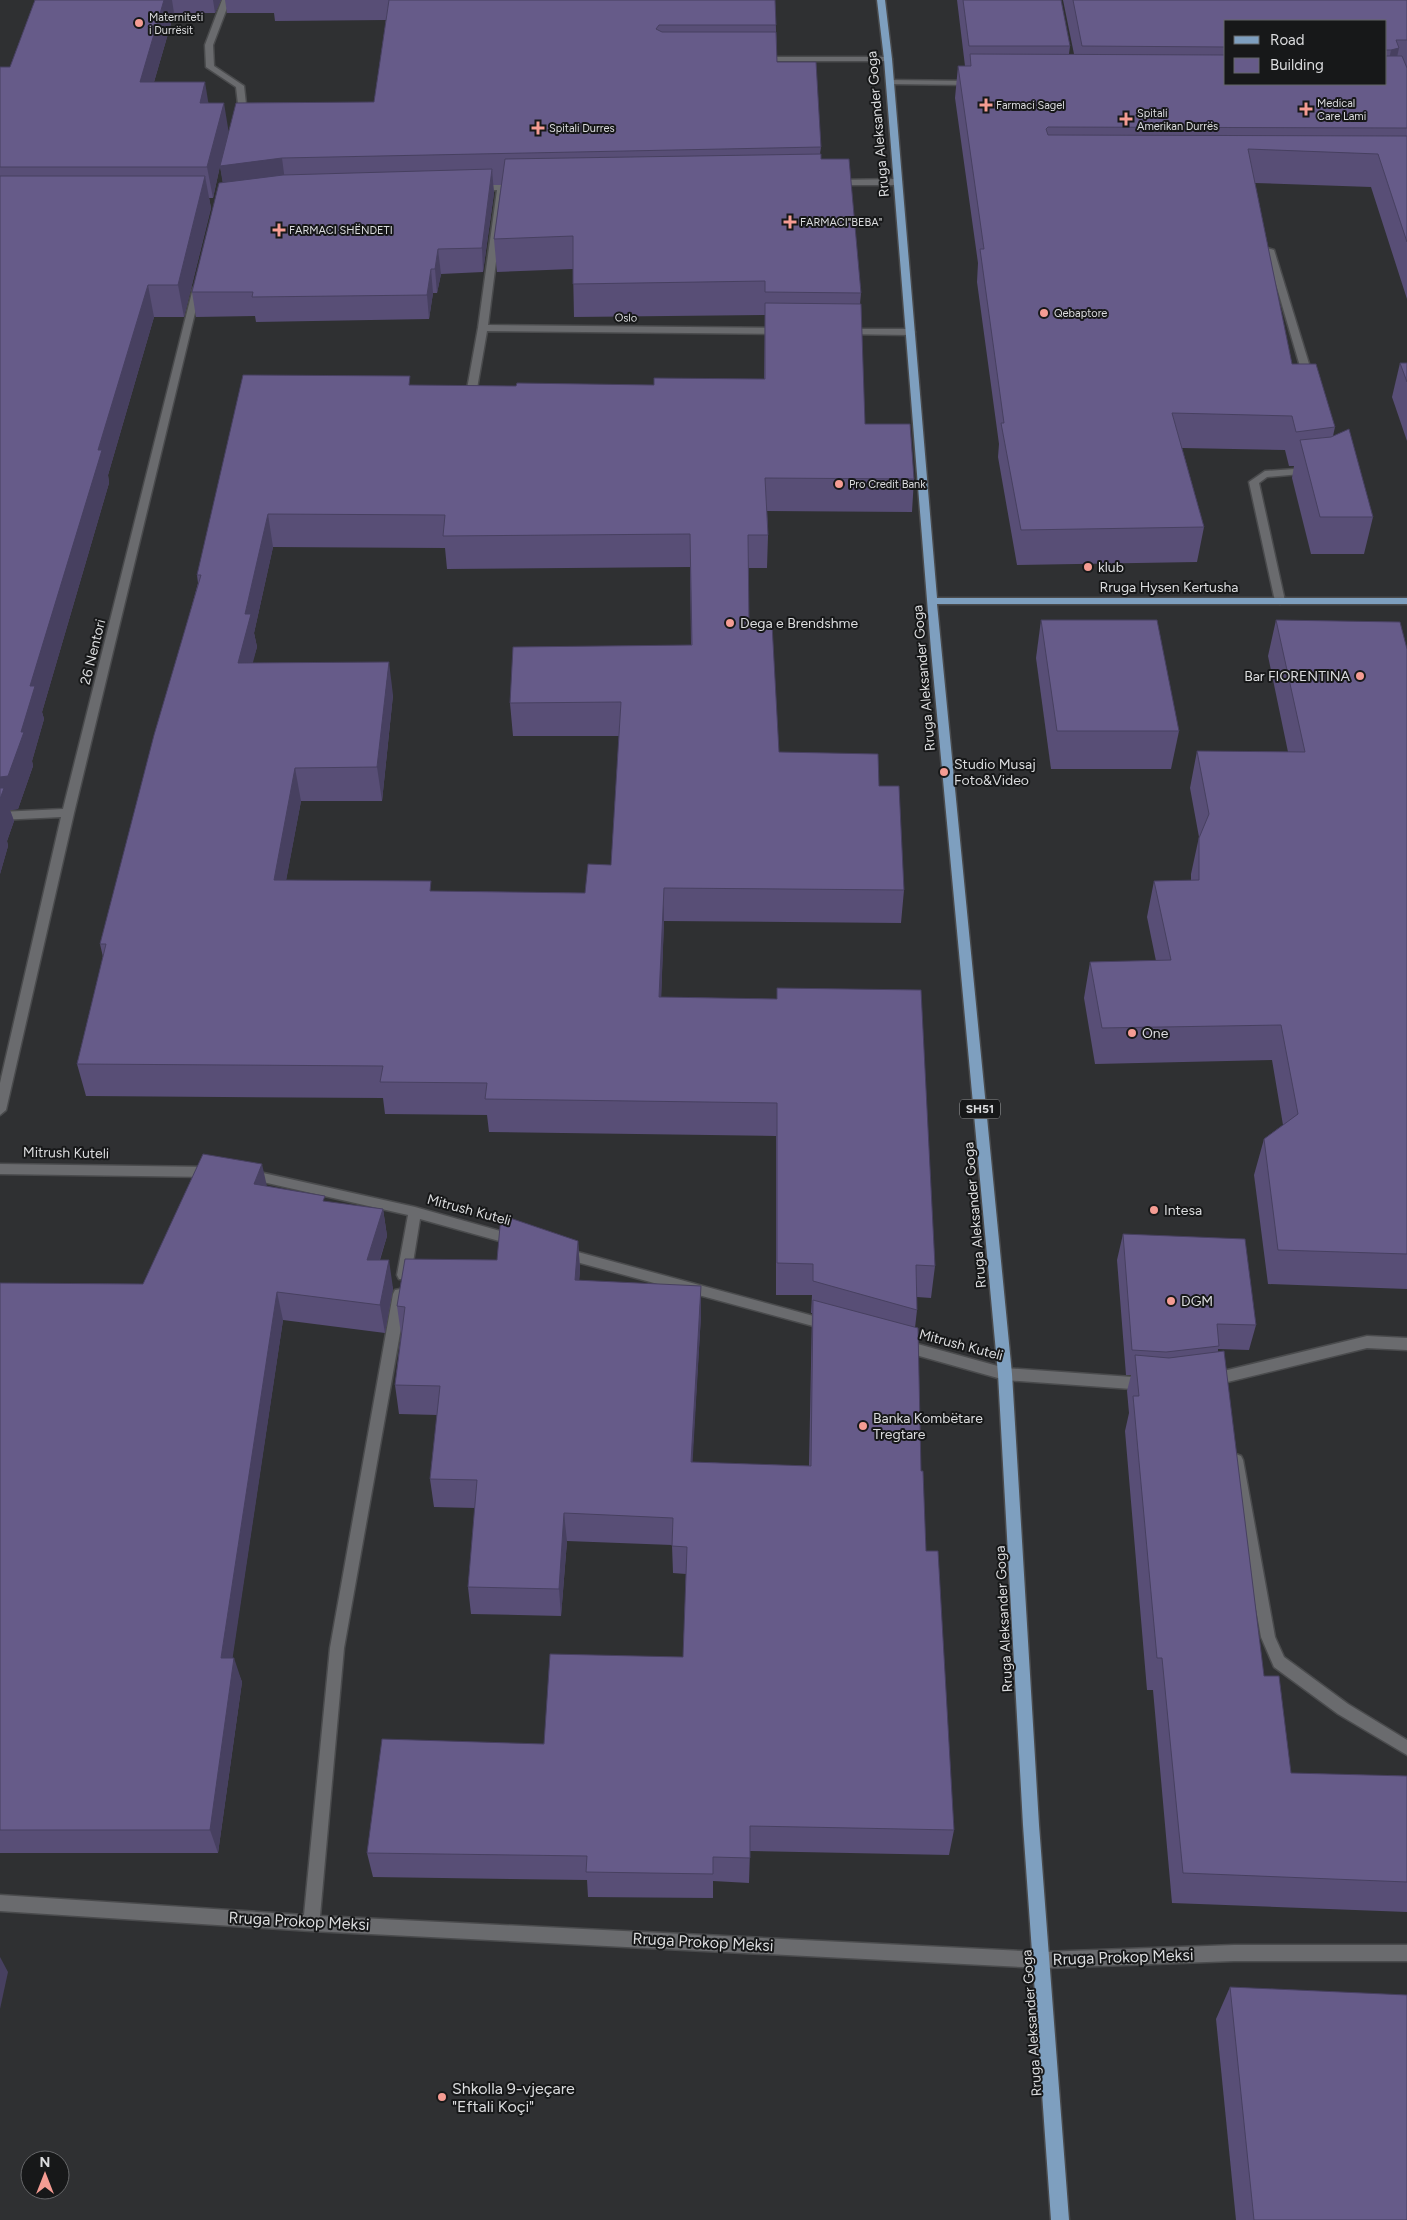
<svg xmlns="http://www.w3.org/2000/svg" width="1407" height="2220" font-family="Figtree,sans-serif">
	<style>
		.lines { fill: none; stroke-linecap: round; stroke-linejoin: round }
		.minor-casing { stroke: #4a4b4d; stroke-width: 3 }
		.major-casing { stroke: #4a4b4d; stroke-width: 3 }
		.minor { fill: #6a6b6e; fill-rule: evenodd }
		.major { fill: #7e9fbf; fill-rule: evenodd }
		.wall { fill: #584e76; fill-rule: evenodd }
		.shaded-wall { fill: #474060 }
		.building { fill: #665b89; stroke: #474060; fill-rule: evenodd }
		.poi-dot { fill: #f59c93; stroke: #171819; stroke-width: 2 }
		.labels { text-anchor: middle; dominant-baseline: central; stroke-width: 4; stroke-linejoin: round; paint-order: stroke }
		.far-poi-label { font-size: 11px; fill: #dbdcde; stroke: #171819; text-anchor: start }
		.far-street-label { font-size: 11px; fill: #dbdcde; stroke: #171819 }
		.shield { fill: #171819; stroke: #a0a1a3; stroke-width: 1 }
		.shield-label { font-size: 12px; font-weight: bold; fill: #dbdcde }
		.street-label { font-size: 14px; fill: #dbdcde; stroke: #171819 }
		.poi-label { font-size: 14px; fill: #dbdcde; stroke: #171819; text-anchor: start }
		.near-street-label { font-size: 16px; fill: #dbdcde; stroke: #171819 }
		.near-poi-label { font-size: 16px; fill: #dbdcde; stroke: #171819; text-anchor: start }
	</style>
	<rect width="100%" height="100%" fill="#2f3032"/>
	<g class="lines">
		<defs>
			<g id="minor">
				<polygon points="222,0 230,0 213,45 214,66 244,86 246,104 243,118 239,120 235,118 238,104 236,87 206,67 205,45"/>
				<polygon points="758,57 888,57 892,59 888,61 761,61 757,59"/>
				<polygon points="887,80 972,81 976,83 972,85 890,84 887,84"/>
				<polygon points="836,180 898,179 902,182 898,185 833,185 832,183"/>
				<polygon points="518,184 522,187 521,189 505,190 488,325 780,328 785,331 780,334 487,331 475,400 473,402 467,402 465,400 478,328 497,190 478,191 474,188 478,185"/>
				<polygon points="1267,248 1274,250 1314,380 1312,382 1309,383 1304,380 1266,250"/>
				<polygon points="197,285 201,288 74,813 6,1110 0,1115 0,1083 61,817 0,820 0,812 63,809 193,288"/>
				<polygon points="845,329 910,329 915,332 910,335 842,334 840,332"/>
				<polygon points="1309,468 1314,471 1312,473 1267,477 1259,483 1285,601 1280,604 1275,601 1249,482 1265,471"/>
				<polygon points="0,1164 210,1167 215,1169 216,1172 215,1175 210,1177 0,1174"/>
				<polygon points="250,1170 415,1207 514,1235 519,1236 521,1240 519,1244 514,1245 420,1219 411,1275 409,1279 399,1279 397,1275 408,1215 245,1178 244,1175 245,1172"/>
				<polygon points="563,1248 828,1320 833,1321 835,1325 833,1329 828,1330 558,1257 556,1253 558,1249"/>
				<polygon points="400,1289 405,1290 407,1294 344,1648 320,1916 1043,1952 1234,1945 1407,1945 1407,1961 1234,1961 1043,1968 311,1931 0,1911 0,1895 304,1915 330,1648 393,1294 395,1290"/>
				<polygon points="1367,1336 1407,1338 1407,1350 1367,1348 1211,1386 1206,1384 1204,1380 1206,1376 1211,1374"/>
				<polygon points="903,1340 1005,1368 1146,1378 1151,1380 1153,1384 1151,1388 1146,1390 1005,1380 898,1350 896,1346 898,1342"/>
				<polygon points="1236,1454 1241,1456 1243,1460 1275,1637 1284,1657 1348,1704 1407,1740 1407,1755 1338,1714 1274,1667 1261,1637 1229,1460 1231,1456"/>
			</g>
			<polygon id="major" points="877,0 885,0 892,59 937,598 1407,598 1407,604 937,604 1012,1374 1039,1825 1069,2220 1051,2220 1023,1825 998,1374 931,650 884,59"/>
		</defs>
		<use href="#minor" class="minor-casing"/>
		<use href="#major" class="major-casing"/>
		<use href="#minor" class="minor"/>
		<use href="#major" class="major"/>
	</g>
	<g class="wall">
		<path d="M35 0H221L215 13H174L154 82 209 103 229 133 374 102 386 20 275 21 274 13H227L225 0H775L777 62 821 147 820 154 821 159 861 293 860 304 865 424 914 479 912 512 767 511 768 535 767 568H748L749 624 779 752 879 786 904 890 901 923 664 921 661 997 777 999 935 1266 931 1298 917 1297V1310L915 1328 921 1471 926 1551 954 1830 949 1855 750 1851 749 1883 713 1881V1898L588 1897 587 1880 373 1877 367 1853 683 1657 686 1574 673 1573 672 1545 567 1541 561 1616 471 1614 468 1587 475 1508 434 1507 430 1479 437 1415 399 1414 395 1385 401 1334 397 1306 497 1260 578 1241 580 1270 579 1280 701 1315 692 1462 809 1466 812 1313H811L812 1295H776V1136L489 1132 487 1115 385 1114 383 1098 86 1096 77 1064 103 957 100 944 198 583 197 575 411 385 516 386 654 385 764 379 765 315 574 317 573 269 497 272 494 239 501 185H493L494 193 483 272 441 274 437 293H433L429 319 256 322 255 316 196 317 192 292 223 182 220 166 213 198H209L211 208 184 317H154L108 475 109 483 42 712 44 719 32 761 33 766 18 809 10 810 14 821 7 841 8 846 0 874V67H10ZM273 547 445 548 447 569 690 567 691 645 510 703 513 736H619L611 865 585 893 432 891 286 880 301 801H382L393 695 252 663 257 647 254 633Z"/>
		<path d="M957 0H1061L1070 46 1069 54H1074L1063 0H1407V299L1371 187 1255 183 1292 364 1335 427 1333 436 1373 517 1364 554H1311L1292 478 1294 466H1289L1285 450 1182 448 1204 527 1197 562 1017 565 998 457 999 444 977 282 978 263 955 98 958 66H965ZM1226 21H1386V84H1226Z"/>
		<polygon points="1400,363 1407,363 1407,441 1392,397"/>
		<polygon points="1041,620 1179,731 1171,769 1051,769 1036,658"/>
		<polygon points="1276,620 1407,649 1407,1289 1268,1284 1254,1175 1264,1139 1283,1125 1272,1060 1095,1064 1084,998 1090,962 1156,961 1147,917 1154,881 1191,881 1191,874 1199,837 1190,788 1197,751 1288,752 1268,656"/>
		<polygon points="267,1186 327,1202 383,1209 387,1236 380,1260 393,1288 385,1333 283,1320 232,1658 242,1682 218,1853 0,1853 0,1283 143,1284"/>
		<polygon points="1123,1234 1256,1325 1249,1350 1218,1349 1218,1352 1264,1676 1291,1773 1407,1776 1407,1912 1172,1903 1153,1690 1147,1690 1125,1431 1129,1413 1127,1391 1131,1375 1126,1375 1117,1260"/>
		<polygon points="1230,1987 1407,2220 1236,2220 1216,2019"/>
	</g>
	<g class="shaded-wall">
		<polygon points="164,0 172,0 174,13 145,113 140,82"/>
		<polygon points="213,0 221,0 215,13"/>
		<polygon points="1399,48 1392,80 1386,75 1391,50"/>
		<polygon points="205,82 210,113 200,103"/>
		<polygon points="224,103 229,134 282,158 286,189 225,198 220,166 213,198 207,167"/>
		<polygon points="492,169 494,193 483,272 482,248"/>
		<polygon points="205,176 211,208 184,317 178,285"/>
		<polygon points="438,249 441,274 437,293 435,269"/>
		<polygon points="431,269 433,293 429,319 427,295"/>
		<polygon points="148,285 154,317 108,475 109,483 42,712 44,719 32,761 33,766 18,809 10,810 14,821 7,841 8,846 0,874 0,777 21,732 30,686 98,450"/>
		<polygon points="268,514 273,547 254,633 257,647 244,697 238,663 245,614"/>
		<polygon points="389,662 393,695 382,801 377,767"/>
		<polygon points="295,768 301,801 280,913 274,880"/>
		<polygon points="664,888 664,921 660,1030 659,997"/>
		<polygon points="262,1164 268,1191 254,1184"/>
		<polygon points="383,1209 387,1236 371,1287 367,1260"/>
		<polygon points="578,1241 580,1270 577,1309 575,1280"/>
		<polygon points="389,1260 393,1288 385,1333 380,1305"/>
		<polygon points="701,1286 701,1315 691,1490 691,1462"/>
		<polygon points="277,1292 283,1320 229,1682 221,1658"/>
		<polygon points="564,1513 567,1541 561,1616 559,1589"/>
		<polygon points="234,1658 242,1682 218,1853 210,1830"/>
		<polygon points="0,1957 8,1972 0,2009"/>
	</g>
	<g class="building">
		<polygon points="35,0 164,0 140,82 205,82 200,103 224,103 207,167 0,167 0,67 10,67"/>
		<polygon points="389,0 775,0 776,25 659,25 656,29 662,32 776,32 777,62 816,62 821,147 282,158 220,166 236,103 374,102"/>
		<polygon points="963,0 1061,0 1070,46 969,46"/>
		<polygon points="1073,0 1407,0 1407,40 1396,40 1399,48 1391,50 1386,50 1386,21 1226,21 1226,47 1082,46"/>
		<polygon points="970,54 1226,55 1226,84 1386,84 1386,56 1402,56 1407,68 1407,128 1048,127 1046,129 1048,135 1407,136 1407,242 1378,154 1248,149 1292,364 1316,364 1335,427 1296,432 1292,416 1172,413 1204,527 1021,530 1001,423 1004,423 980,249 984,249 958,66 971,66"/>
		<polygon points="821,154 821,159 849,159 861,293 765,292 765,281 573,284 573,236 494,239 505,159"/>
		<polygon points="492,169 482,248 438,249 435,269 431,269 427,295 252,297 253,292 192,292 219,183 283,175"/>
		<polygon points="0,176 205,176 178,285 148,285 98,450 102,450 30,686 35,686 21,732 24,732 8,776 0,777"/>
		<path d="M765 303 861 304 865 424H910L914 479 765 478 768 535H748L749 624H772L779 752 878 754 879 786H899L904 890 664 888 659 997 777 999V988L921 990 935 1266 916 1265 917 1310 813 1281V1264L777 1263V1103L485 1099 487 1083 380 1082 383 1066 77 1064 106 944H100L154 735 201 575H197L243 375 410 376 409 385 516 386 517 383 654 385V378L765 379ZM268 514 445 515 443 536 690 534 692 645 513 647 510 703 621 702 611 865 588 864 585 893 430 891 431 881 274 880 295 768 377 767 389 662 238 663 251 614H245Z"/>
		<polygon points="1400,363 1407,363 1407,382"/>
		<polygon points="1349,429 1373,517 1320,517 1300,440 1331,437"/>
		<polygon points="1041,620 1157,620 1179,731 1057,731"/>
		<polygon points="1276,620 1400,622 1407,649 1407,1254 1278,1250 1264,1139 1298,1114 1281,1025 1102,1028 1090,962 1171,960 1154,881 1199,880 1199,838 1209,814 1197,751 1305,752"/>
		<polygon points="0,788 4,788 0,799"/>
		<polygon points="203,1154 262,1164 254,1184 325,1196 323,1201 383,1209 367,1260 389,1260 380,1305 277,1292 221,1658 234,1658 210,1830 0,1830 0,1283 143,1284"/>
		<polygon points="501,1215 578,1241 575,1280 701,1286 691,1462 811,1466 813,1300 918,1328 921,1471 923,1471 926,1551 938,1551 954,1830 750,1826 750,1858 713,1857 713,1874 586,1872 587,1856 367,1853 382,1739 544,1744 550,1654 683,1657 687,1547 672,1546 673,1518 564,1513 559,1589 468,1587 477,1480 430,1479 440,1386 395,1385 405,1307 397,1306 405,1259 497,1260"/>
		<polygon points="1123,1234 1245,1239 1256,1325 1217,1324 1219,1346 1166,1352 1132,1350"/>
		<polygon points="1224,1351 1264,1676 1279,1676 1291,1773 1407,1776 1407,1882 1183,1873 1162,1658 1157,1658 1133,1396 1139,1396 1135,1355 1169,1358"/>
		<polygon points="1230,1987 1407,1995 1407,2220 1254,2220"/>
	</g>
	<g class="poi-dot">
		<circle cx="139" cy="23" r="5"/>
		<path d="M983.5 97.5h5v5h5v5h-5v5h-5v-5h-5v-5h5z"/>
		<path d="M1303.5 101.5h5v5h5v5h-5v5h-5v-5h-5v-5h5z"/>
		<path d="M1123.5 111.5h5v5h5v5h-5v5h-5v-5h-5v-5h5z"/>
		<path d="M535.5 120.5h5v5h5v5h-5v5h-5v-5h-5v-5h5z"/>
		<path d="M787.5 214.5h5v5h5v5h-5v5h-5v-5h-5v-5h5z"/>
		<path d="M276.5 222.5h5v5h5v5h-5v5h-5v-5h-5v-5h5z"/>
		<circle cx="1044" cy="313" r="5"/>
		<circle cx="839" cy="484" r="5"/>
		<circle cx="1088" cy="567" r="5"/>
		<circle cx="730" cy="623" r="5"/>
		<circle cx="1360" cy="676" r="5"/>
		<circle cx="944" cy="772" r="5"/>
		<circle cx="1132" cy="1033" r="5"/>
		<circle cx="1154" cy="1210" r="5"/>
		<circle cx="1171" cy="1301" r="5"/>
		<circle cx="863" cy="1426" r="5"/>
		<circle cx="442" cy="2097" r="5"/>
	</g>
	<g class="labels">
		<g class="far-poi-label">
			<text x="149" y="17">Materniteti<tspan x="149" dy="13">i Durrësit</tspan></text>
			<text x="1317" y="103">Medical<tspan x="1317" dy="13">Care Lami</tspan></text>
			<text x="996" y="105">Farmaci Sagel</text>
			<text x="1137" y="113">Spitali<tspan x="1137" dy="13">Amerikan Durrës</tspan></text>
			<text x="549" y="128">Spitali Durres</text>
			<text x="800" y="222">FARMACI"BEBA"</text>
			<text x="289" y="230">FARMACI SHËNDETI</text>
			<text x="1054" y="313">Qebaptore</text>
			<text x="849" y="484">Pro Credit Bank</text>
		</g>
		<g class="far-street-label">
			<text transform="translate(626 318) rotate(1)">Oslo</text>
		</g>
		<rect class="shield" x="960" y="1099.5" width="40" height="19" rx="4"/>
		<g class="shield-label">
			<text x="980" y="1109">SH51</text>
		</g>
		<g class="street-label">
			<text transform="translate(878 124) rotate(-95)">Rruga Aleksander Goga</text>
			<text x="1169" y="587">Rruga Hysen Kertusha</text>
			<text transform="translate(93 652) rotate(-76)">26 Nentori</text>
			<text transform="translate(924 678) rotate(-95)">Rruga Aleksander Goga</text>
			<text transform="translate(66 1153) rotate(1)">Mitrush Kuteli</text>
			<text transform="translate(469 1210) rotate(15)">Mitrush Kuteli</text>
			<text transform="translate(975 1215) rotate(-95)">Rruga Aleksander Goga</text>
			<text transform="translate(961 1345) rotate(15)">Mitrush Kuteli</text>
			<text transform="translate(1004 1619) rotate(-93)">Rruga Aleksander Goga</text>
			<text transform="translate(1032 2023) rotate(-94)">Rruga Aleksander Goga</text>
		</g>
		<g class="poi-label">
			<text x="1098" y="567">klub</text>
			<text x="740" y="623">Dega e Brendshme</text>
			<text x="1350" y="676" text-anchor="end">Bar FIORENTINA</text>
			<text x="954" y="764">Studio Musaj<tspan x="954" dy="16">Foto&amp;Video</tspan></text>
			<text x="1142" y="1033">One</text>
			<text x="1164" y="1210">Intesa</text>
			<text x="1181" y="1301">DGM</text>
			<text x="873" y="1418">Banka Kombëtare<tspan x="873" dy="16">Tregtare</tspan></text>
		</g>
		<g class="near-street-label">
			<text transform="translate(299 1921) rotate(3)">Rruga Prokop Meksi</text>
			<text transform="translate(703 1942) rotate(3)">Rruga Prokop Meksi</text>
			<text transform="translate(1123 1957) rotate(-2)">Rruga Prokop Meksi</text>
		</g>
		<g class="near-poi-label">
			<text x="452" y="2088">Shkolla 9-vjeçare<tspan x="452" dy="18">"Eftali Koçi"</tspan></text>
		</g>
	</g>
	<rect x="1224" y="20" width="162" height="65" fill="#171819" stroke="#656668"/>
	<rect x="1234" y="36" width="25" height="8" fill="#7e9fbf" stroke="#656668"/>
	<text x="1270" y="45" font-size="15" fill="#dbdcde">Road</text>
	<rect x="1234" y="58" width="25" height="15" fill="#665b89" stroke="#656668"/>
	<text x="1270" y="70" font-size="15" fill="#dbdcde">Building</text>
	<g transform="translate(45 2175)"><circle r="24" fill="#171819" stroke="#656668"/>
	<path d="M0-4L9 19L0 12L-9 19Z" fill="#f59c93"/>
	<text y="-8" font-size="14" font-weight="bold" text-anchor="middle" fill="#dbdcde">N</text>
	</g>
</svg>
